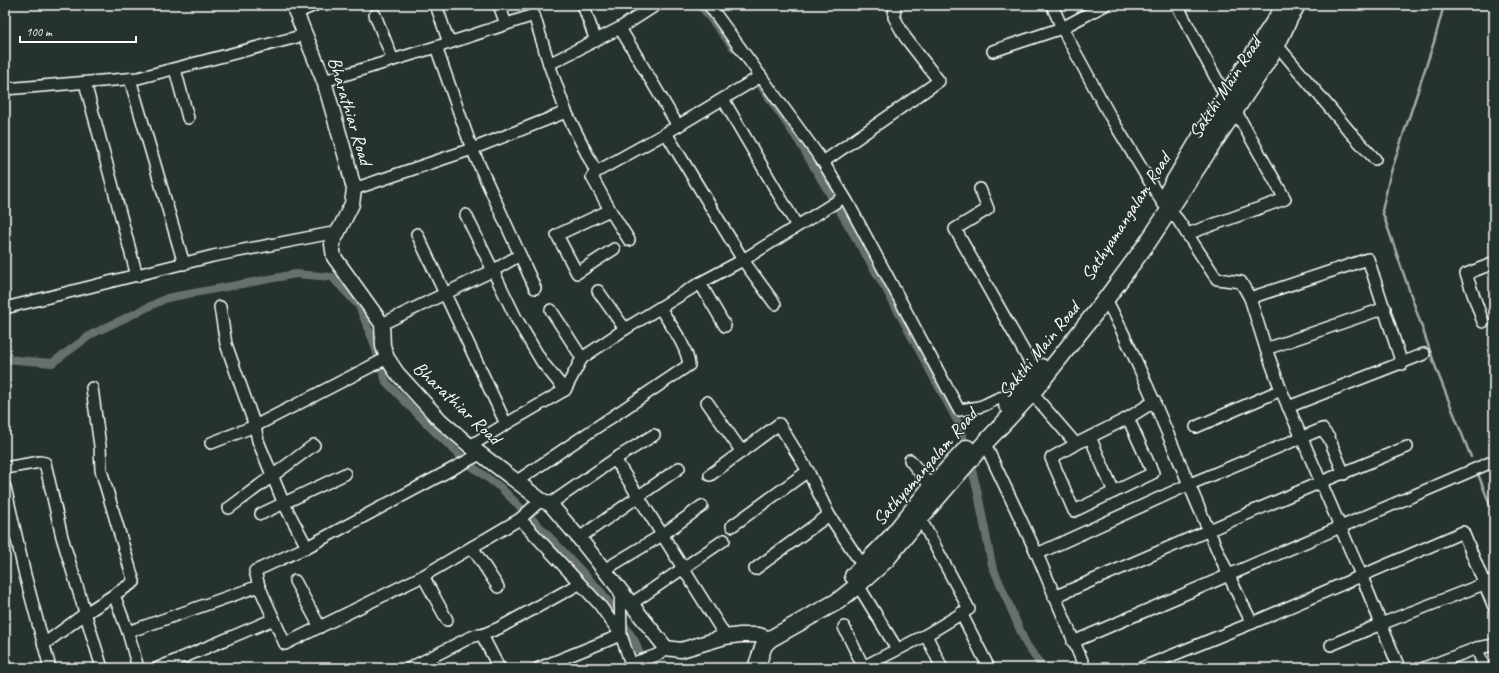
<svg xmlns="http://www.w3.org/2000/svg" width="1499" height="673" font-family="Caveat,sans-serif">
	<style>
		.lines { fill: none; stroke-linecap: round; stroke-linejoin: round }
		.stream { stroke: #a4a9a7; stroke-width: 2.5 }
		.canal { stroke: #67706c; stroke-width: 8 }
		.minor-casing { stroke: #fff; stroke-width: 14 }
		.major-casing { stroke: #fff; stroke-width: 17 }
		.highway-casing { stroke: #fff; stroke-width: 19 }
		.minor { stroke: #26332d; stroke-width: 11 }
		.major { stroke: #26332d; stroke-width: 14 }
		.highway { stroke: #26332d; stroke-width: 16 }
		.labels { text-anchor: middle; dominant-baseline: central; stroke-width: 3; stroke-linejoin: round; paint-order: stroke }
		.street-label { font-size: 19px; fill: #fff; stroke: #26332d }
	</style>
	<rect width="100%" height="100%" fill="#26332d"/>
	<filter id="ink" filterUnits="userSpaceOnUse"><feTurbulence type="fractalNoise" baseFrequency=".025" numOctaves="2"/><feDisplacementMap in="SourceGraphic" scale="8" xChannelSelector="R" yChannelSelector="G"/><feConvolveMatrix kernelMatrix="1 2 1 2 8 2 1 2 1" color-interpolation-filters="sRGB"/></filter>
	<g filter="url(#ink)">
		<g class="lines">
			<g class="stream">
				<polyline points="1444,5 1434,42 1390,175 1382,211 1437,371 1471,457"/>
				<polyline points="1478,474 1494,515"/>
			</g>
			<g class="canal">
				<polyline points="700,5 733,47"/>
				<polyline points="757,80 798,140 887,291 960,426 977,489 992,565 1026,644 1043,668"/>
				<polyline points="5,359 52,363 92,334 167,298 296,274 332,277 359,306 374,343 386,382 432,429 470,465 500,487 543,530 602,593 635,641 645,668"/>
			</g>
			<defs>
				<g id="minor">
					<polyline points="436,5 449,43"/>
					<polyline points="499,5 506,24"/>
					<polyline points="583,5 596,41"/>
					<path d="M709 5 823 162 848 203 959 410C967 409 975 408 982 406 995 401 998 395 1014 397"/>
					<polyline points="1052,5 1062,28 1110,116 1162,202 1178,220 1214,275 1217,279 1241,282 1250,298 1266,349 1281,390 1362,577 1399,668"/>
					<polyline points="1177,5 1226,97"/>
					<polyline points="296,13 315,5"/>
					<polyline points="375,15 393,60"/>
					<polyline points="620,28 678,126"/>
					<polyline points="1277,45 1350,132 1375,159"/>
					<polyline points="436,47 472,149 535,288"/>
					<polyline points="993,51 1062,28 1105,5"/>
					<polyline points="549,64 620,28 656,5"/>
					<polyline points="175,69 188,118"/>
					<polyline points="130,79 184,264"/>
					<polyline points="324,81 449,43 534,15 549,64 566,112"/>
					<polyline points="85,83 137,276"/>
					<polyline points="5,89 138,78 305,35"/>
					<polyline points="723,99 797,226"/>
					<polyline points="666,133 743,260 775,304"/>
					<polyline points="823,162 939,81 905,37 894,17 895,5"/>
					<polyline points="596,172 592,177 610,210 629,240"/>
					<polyline points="354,189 472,149 566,112 596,172 666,133 761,76"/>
					<polyline points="980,189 988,209 955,229 1036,373"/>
					<polyline points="610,210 557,235 577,273 614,249"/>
					<polyline points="466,215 516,318 542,362 565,390"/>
					<polyline points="417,234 506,424"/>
					<polyline points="1187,234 1285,199 1235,110"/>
					<polyline points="700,283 725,326"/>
					<polyline points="598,291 625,329"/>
					<polyline points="1250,298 1368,259 1402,364"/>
					<path d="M1106 299C1161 405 1198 518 1252 623"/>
					<polyline points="220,307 226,344 255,426 258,441 284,504 307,547"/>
					<polyline points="5,308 213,256 337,232"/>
					<polyline points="551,310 582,358"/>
					<polyline points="1483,322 1466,274 1494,263"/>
					<polyline points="382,324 494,270 520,255"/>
					<polyline points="1266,349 1385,308"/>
					<polyline points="1032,393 1076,444 1128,418 1155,401"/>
					<polyline points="707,402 742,452"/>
					<polyline points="1288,407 1424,354"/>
					<polyline points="1196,427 1281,390"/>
					<polyline points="1090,437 1114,492"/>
					<polyline points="211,443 255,426 387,358"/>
					<polyline points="985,444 1037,554 1085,668"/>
					<polyline points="1076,444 1051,458 1074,511 1153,473 1128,418"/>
					<polyline points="470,446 506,424 565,390 582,358 625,329 700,283 743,260 844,197"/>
					<polyline points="615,459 721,629 725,637"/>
					<polyline points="910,460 931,487"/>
					<polyline points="5,468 40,462 45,463 62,537 102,668"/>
					<polyline points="710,475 779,424 808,471 829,515 863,566"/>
					<path d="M517 481 689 365C687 346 670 324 660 308"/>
					<polyline points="5,487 25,575 50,668"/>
					<polyline points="550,504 615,459 654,435"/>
					<polyline points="229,508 314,445"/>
					<polyline points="261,514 345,474"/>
					<polyline points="520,519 599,604 621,635 631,664"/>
					<polyline points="732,526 808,471"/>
					<polyline points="579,538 679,468"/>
					<polyline points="472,547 498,587"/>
					<polyline points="1037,554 1190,484 1322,429 1329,438 1344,474"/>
					<polyline points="755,569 829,515"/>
					<polyline points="604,570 662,535 702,506"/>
					<polyline points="423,576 447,620"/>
					<polyline points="295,581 320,627"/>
					<polyline points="858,585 897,649"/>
					<polyline points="259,586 285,644 423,576 520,519 541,500"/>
					<polyline points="114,595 128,632 138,668"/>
					<polyline points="1054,597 1321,482 1407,447"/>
					<polyline points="631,604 724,540"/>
					<polyline points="961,613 989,668"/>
					<polyline points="844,627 864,668"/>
					<polyline points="128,632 259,586 255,571 307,547 480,454"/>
					<polyline points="482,635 499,628 579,584"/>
					<polyline points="926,635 942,668"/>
					<polyline points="1073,642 1494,461"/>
					<polyline points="44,644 86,613 134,582 101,470 100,446 92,388"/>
					<polyline points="1331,645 1381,624 1494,580"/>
					<polyline points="1477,648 1484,668"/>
					<polyline points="158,668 274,619"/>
					<polyline points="410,668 469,638 477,635 482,635 499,668"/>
					<polyline points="539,668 621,635 620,591"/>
					<polyline points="629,668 631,664 657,655 666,648"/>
					<polyline points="861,668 926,635 969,609 920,518"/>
					<polyline points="1141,668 1252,623 1463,532 1494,607"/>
					<polyline points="1424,668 1477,648 1494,645"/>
				</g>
				<polyline id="major" points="293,5 324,81 347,161 354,189 352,204 332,244 334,257 382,324 383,346 387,358 397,373 440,420 470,446 541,500 550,504 579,538 666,648 681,650 725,637 740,635 759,635 770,639"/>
				<g id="highway">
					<polyline points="1164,198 1210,121 1285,5"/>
					<polyline points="1007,405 1041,367"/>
					<polyline points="853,576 891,537 931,487 967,448"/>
					<polyline points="756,668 764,645 770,639 838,601 858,585 886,560 920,518 982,446 1032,393 1106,299 1148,242 1259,74 1277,45 1290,17 1297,5"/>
				</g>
			</defs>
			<use href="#minor" class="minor-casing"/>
			<use href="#major" class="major-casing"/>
			<use href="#highway" class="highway-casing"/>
			<use href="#minor" class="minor"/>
			<use href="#major" class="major"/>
			<use href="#highway" class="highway"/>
		</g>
	</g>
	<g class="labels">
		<g class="street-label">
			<text transform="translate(1225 88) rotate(-57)">Sakthi Main Road</text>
			<text transform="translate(350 111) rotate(73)">Bharathiar Road</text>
			<text transform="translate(1126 217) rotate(-57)">Sathyamangalam Road</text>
			<text transform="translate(1039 350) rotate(-51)">Sakthi Main Road</text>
			<text transform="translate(457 403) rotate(43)">Bharathiar Road</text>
			<text transform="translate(925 467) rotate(-49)">Sathyamangalam Road</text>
		</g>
	</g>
	<rect width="1499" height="673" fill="none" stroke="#26332d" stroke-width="20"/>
	<rect x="10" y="10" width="1479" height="653" fill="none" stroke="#fff" stroke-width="1.5" filter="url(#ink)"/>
	<path d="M20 36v6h116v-6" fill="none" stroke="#ffffff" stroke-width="2"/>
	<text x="26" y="36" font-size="12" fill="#ffffff" stroke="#26332d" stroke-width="3" paint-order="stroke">100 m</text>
</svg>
